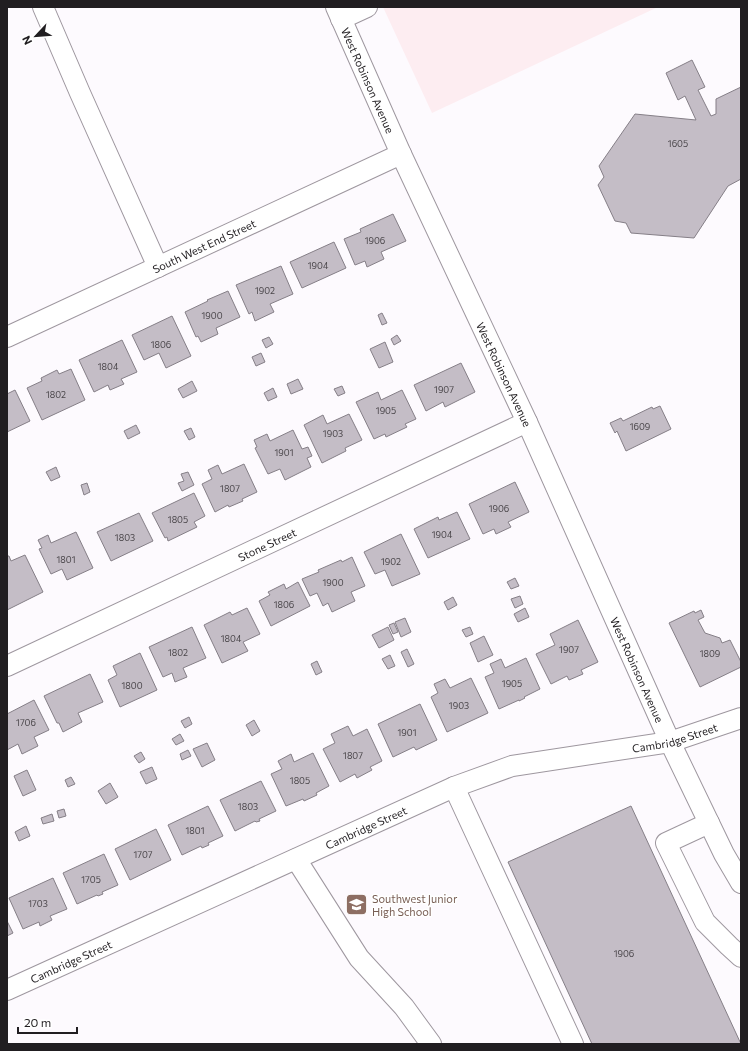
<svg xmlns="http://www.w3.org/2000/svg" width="748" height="1051" font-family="Commissioner,sans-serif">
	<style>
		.commercial { fill: #fdedf1 }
		.building { fill: #c4bdc6; stroke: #857f87 }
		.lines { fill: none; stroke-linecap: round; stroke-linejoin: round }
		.minor-casing { stroke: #9e979f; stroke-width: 22 }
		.minor { stroke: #fff; stroke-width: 20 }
		.labels { text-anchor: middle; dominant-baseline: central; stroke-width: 3; stroke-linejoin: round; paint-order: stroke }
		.number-label { font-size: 9px; fill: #4a464a }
		.street-label { font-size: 11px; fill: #211e21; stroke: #fff }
		.education-label { font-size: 11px; fill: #785e54; stroke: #fff; text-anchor: start }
	</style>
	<rect width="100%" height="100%" fill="#fdfafe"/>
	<polygon class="commercial" points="383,7 658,7 432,113"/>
	<g class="building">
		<polygon points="692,60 705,87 698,90 711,116 716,114 716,99 741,87 741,179 728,186 694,238 631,233 626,223 615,221 598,185 604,177 599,166 635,114 696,120 685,96 678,100 666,73"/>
		<polygon points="393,214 406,241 381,252 384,259 367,267 365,261 355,265 344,239 361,232 360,229"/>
		<polygon points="334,242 346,268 302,288 290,262"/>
		<polygon points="281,266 293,294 270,304 274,312 255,321 252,312 249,314 236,285"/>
		<polygon points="228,291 240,317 216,328 218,334 201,342 198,336 196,337 185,312 208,301 207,300"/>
		<polygon points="382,313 387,323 382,325 378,315"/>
		<polygon points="172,316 191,356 166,368 159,353 144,360 132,335"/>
		<polygon points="397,335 401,341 394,345 391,339"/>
		<polygon points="269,337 273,344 266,348 262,340"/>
		<polygon points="122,340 137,372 121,379 124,384 110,390 108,385 94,392 79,360"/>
		<polygon points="385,342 393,362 379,368 370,349"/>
		<polygon points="261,353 265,362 256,366 252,357"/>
		<polygon points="461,363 475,392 445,407 443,402 426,411 414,385"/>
		<polygon points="71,369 85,400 42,420 27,388 42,381 41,378 57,370 59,374"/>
		<polygon points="298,379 303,389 291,394 287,384"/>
		<polygon points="192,381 197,391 183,398 178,389"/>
		<polygon points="342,386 345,393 338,396 334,389"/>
		<polygon points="273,388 277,397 268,401 264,393"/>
		<polygon points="15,390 30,421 7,432 7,394"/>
		<polygon points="402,390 416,419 405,424 407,427 386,437 385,434 374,439 356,402 378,392 381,400"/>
		<polygon points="660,406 671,429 626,451 617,431 615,433 610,423 621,418 623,421 652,407 653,409"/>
		<polygon points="349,414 362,440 345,448 346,451 322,463 304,425 323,415 327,424"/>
		<polygon points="136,425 140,433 128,439 124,431"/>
		<polygon points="191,428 195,437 189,440 184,431"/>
		<polygon points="293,430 302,449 308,447 312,456 307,458 311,467 285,480 280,469 268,474 255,448 257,447 254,440 267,434 270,441"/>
		<polygon points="244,464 257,492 242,499 243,501 229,507 228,505 215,512 202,484 212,479 208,470 218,465 222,474"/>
		<polygon points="56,467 60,477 51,481 46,472"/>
		<polygon points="188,472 194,485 182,491 178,483 184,481 181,474"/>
		<polygon points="515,482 529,512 508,522 511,527 496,534 494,529 483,534 469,504"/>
		<polygon points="87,483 90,492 84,495 81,485"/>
		<polygon points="194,493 205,516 194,522 197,527 168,541 167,537 165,538 152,513"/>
		<polygon points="457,512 470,539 428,558 414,529 438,517 439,520"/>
		<polygon points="139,513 153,541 111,561 97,532"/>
		<polygon points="76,532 93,568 67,580 62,569 51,574 39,549 42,548 38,540 48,535 51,543"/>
		<polygon points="401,534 420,574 392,586 385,570 375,574 364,552"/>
		<polygon points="25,555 43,592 7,610 7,556 9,556 11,561"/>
		<polygon points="352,557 365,586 351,592 355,601 332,612 328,603 323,606 317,593 310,596 302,579 319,572 318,570 341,560 342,562"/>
		<polygon points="515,578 519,586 511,589 507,582"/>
		<polygon points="298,582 310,606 271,626 259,601 270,595 268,592 284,584 286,589"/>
		<polygon points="520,596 523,604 515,608 511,599"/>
		<polygon points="453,597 457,605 448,610 444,602"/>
		<polygon points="247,608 260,634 243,642 248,651 222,663 204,625 230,612 232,615"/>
		<polygon points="525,608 529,617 518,622 514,614"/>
		<polygon points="701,610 704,617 698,620 705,633 720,638 722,643 730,640 741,662 741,667 700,687 669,623 694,611 695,613"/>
		<polygon points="405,618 411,632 401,637 395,622"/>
		<polygon points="578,620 598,662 581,670 583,674 569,680 567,676 551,684 536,654 555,645 550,634"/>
		<polygon points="394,623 398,632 393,634 389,625"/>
		<polygon points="192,627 206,658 183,668 187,677 175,682 172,673 163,677 149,647"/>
		<polygon points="388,627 394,640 379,648 372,635"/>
		<polygon points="470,627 473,634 466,637 462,630"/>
		<polygon points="484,636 493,655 478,662 470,643"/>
		<polygon points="407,649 414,664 408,667 401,652"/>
		<polygon points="140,653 157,690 120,707 108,680 117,675 113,666"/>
		<polygon points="390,655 395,666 388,669 382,659"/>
		<polygon points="526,658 540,689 524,697 525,698 519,701 519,700 499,709 485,677 494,673 490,664 501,659 505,668"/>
		<polygon points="317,661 322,672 316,675 311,664"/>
		<polygon points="90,674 103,702 78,713 82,722 63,732 59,723 57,723 44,696"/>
		<polygon points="471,678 488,713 447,732 431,697 438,693 434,684 445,679 450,688"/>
		<polygon points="34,700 49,730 34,737 38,746 22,754 18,744 7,750 7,714"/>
		<polygon points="420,704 437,740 416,750 414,747 393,757 378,724"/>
		<polygon points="189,717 192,724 185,728 181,721"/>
		<polygon points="254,720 260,731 252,736 246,725"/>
		<polygon points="348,726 353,736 367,729 382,761 370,767 372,770 357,778 355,774 340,782 323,749 335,743 331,734"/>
		<polygon points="180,734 184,741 176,745 172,739"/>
		<polygon points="207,743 215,760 202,767 193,749"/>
		<polygon points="188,750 191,756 182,760 180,754"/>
		<polygon points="141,752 145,759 139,763 134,756"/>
		<polygon points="313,753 329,786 316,793 317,795 304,801 303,799 286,806 271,774 282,769 278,761 291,754 294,762"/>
		<polygon points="152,767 157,779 146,784 140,772"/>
		<polygon points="27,770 36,790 23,796 14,776"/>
		<polygon points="71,777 75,784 68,787 65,780"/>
		<polygon points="261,781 276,811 259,819 260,821 256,822 255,821 235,831 220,800"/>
		<polygon points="110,783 118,797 106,804 98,791"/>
		<polygon points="208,806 223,836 208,843 209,845 202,848 201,846 182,855 168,825"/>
		<polygon points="631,806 741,1044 592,1044 508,862"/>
		<polygon points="64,809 66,816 59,818 57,811"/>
		<polygon points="52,814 54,821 43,824 41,818"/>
		<polygon points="26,826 30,836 19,841 15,832"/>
		<polygon points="156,829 171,860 130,880 115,849"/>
		<polygon points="104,854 118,885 102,892 103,894 98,896 97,895 77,904 63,873"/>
		<polygon points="53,878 67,909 50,916 52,920 40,926 39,922 23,929 9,898"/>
		<polygon points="7,921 13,933 7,936"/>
	</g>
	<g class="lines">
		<defs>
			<g id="minor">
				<polyline points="43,7 80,93 158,267"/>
				<path id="s1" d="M336 7 401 154 527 422 670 742 724 854 741 883"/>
				<polyline points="341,19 367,7"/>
				<path id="s2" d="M7 337 401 154"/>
				<path id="s3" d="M7 666 527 422"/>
				<polyline points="454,787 573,1044"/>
				<polyline points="709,823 666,843 705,922 729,946 741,957"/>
				<polyline points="296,859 359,958 404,1007 431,1044"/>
				<path id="s4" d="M7 990 454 787 512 766 670 742 741 718"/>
			</g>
		</defs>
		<use href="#minor" class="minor-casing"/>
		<use href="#minor" class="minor"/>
	</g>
	<defs>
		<symbol id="school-square" viewBox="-11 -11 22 22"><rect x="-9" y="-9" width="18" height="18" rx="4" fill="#8d6e63" stroke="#fff"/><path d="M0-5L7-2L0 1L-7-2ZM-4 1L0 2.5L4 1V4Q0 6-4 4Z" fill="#fff"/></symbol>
	</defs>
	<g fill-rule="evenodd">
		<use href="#school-square" x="344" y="892" width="25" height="25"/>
	</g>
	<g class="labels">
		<g class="number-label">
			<text x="678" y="143">1605</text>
			<text x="375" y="240">1906</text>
			<text x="318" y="265">1904</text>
			<text x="265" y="290">1902</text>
			<text x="212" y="315">1900</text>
			<text x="161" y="344">1806</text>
			<text x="108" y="366">1804</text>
			<text x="444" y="389">1907</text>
			<text x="56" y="394">1802</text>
			<text x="386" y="410">1905</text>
			<text x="640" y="426">1609</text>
			<text x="333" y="433">1903</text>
			<text x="284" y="452">1901</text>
			<text x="230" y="488">1807</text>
			<text x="499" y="508">1906</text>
			<text x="178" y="519">1805</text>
			<text x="442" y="534">1904</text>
			<text x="125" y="537">1803</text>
			<text x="66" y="559">1801</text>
			<text x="391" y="561">1902</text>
			<text x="333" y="582">1900</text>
			<text x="284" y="604">1806</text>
			<text x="231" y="638">1804</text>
			<text x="569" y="649">1907</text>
			<text x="178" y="652">1802</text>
			<text x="710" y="653">1809</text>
			<text x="512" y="683">1905</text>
			<text x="132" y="685">1800</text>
			<text x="459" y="705">1903</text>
			<text x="26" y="722">1706</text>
			<text x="407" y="732">1901</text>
			<text x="353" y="755">1807</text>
			<text x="300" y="780">1805</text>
			<text x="248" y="806">1803</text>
			<text x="195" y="830">1801</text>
			<text x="143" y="854">1707</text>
			<text x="91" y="879">1705</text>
			<text x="38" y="903">1703</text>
			<text x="624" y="953">1906</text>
		</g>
		<g class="street-label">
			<text stroke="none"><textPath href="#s1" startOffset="80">West Robinson Avenue</textPath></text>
			<text stroke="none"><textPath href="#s2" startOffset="217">South West End Street</textPath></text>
			<text stroke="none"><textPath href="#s1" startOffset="404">West Robinson Avenue</textPath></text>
			<text stroke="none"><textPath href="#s3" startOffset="287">Stone Street</textPath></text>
			<text stroke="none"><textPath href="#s1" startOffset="728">West Robinson Avenue</textPath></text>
			<text stroke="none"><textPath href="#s4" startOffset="718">Cambridge Street</textPath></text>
			<text stroke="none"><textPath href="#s4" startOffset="394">Cambridge Street</textPath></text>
			<text stroke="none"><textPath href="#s4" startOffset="70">Cambridge Street</textPath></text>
		</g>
		<g class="education-label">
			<text x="372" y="898">Southwest Junior<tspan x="372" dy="13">High School</tspan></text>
		</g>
	</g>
	<rect width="748" height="1051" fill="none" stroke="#211e21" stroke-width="16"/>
	<g transform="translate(36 36) rotate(244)" stroke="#ffffff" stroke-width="3" paint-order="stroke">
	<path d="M0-3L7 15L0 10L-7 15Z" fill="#211e21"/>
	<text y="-6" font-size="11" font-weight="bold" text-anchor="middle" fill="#211e21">N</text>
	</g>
	<path d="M18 1027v6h59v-6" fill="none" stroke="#211e21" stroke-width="2"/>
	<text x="24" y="1027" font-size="12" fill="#211e21" stroke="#ffffff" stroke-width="3" paint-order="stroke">20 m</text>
</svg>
